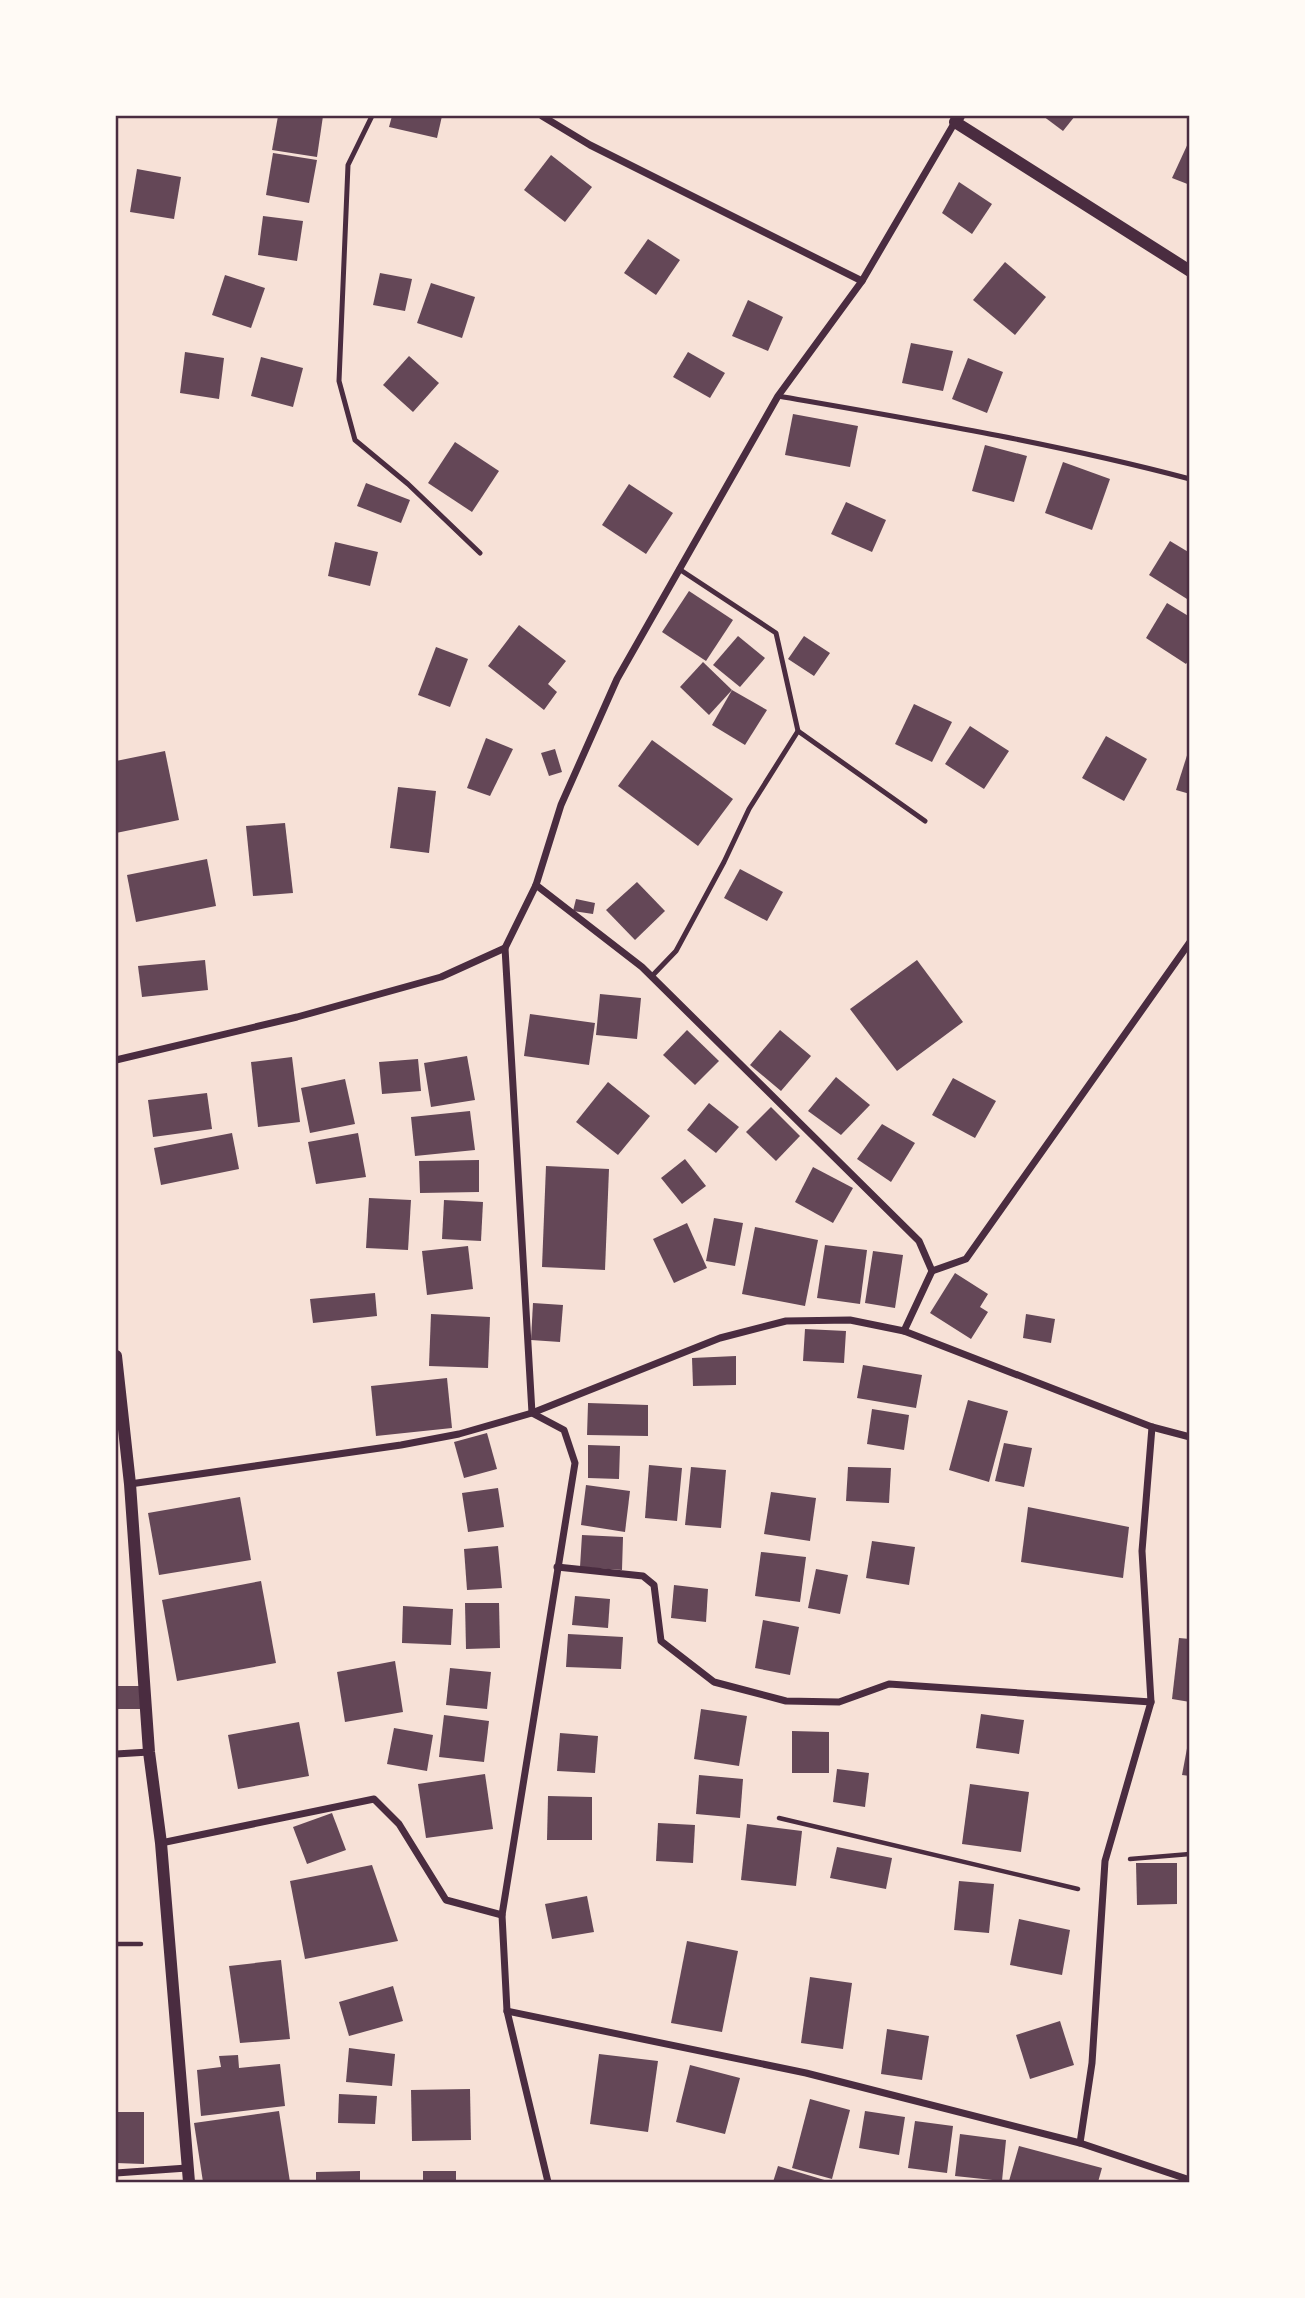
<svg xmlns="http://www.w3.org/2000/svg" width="1305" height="2298" font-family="Helvetica,sans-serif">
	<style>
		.building { fill: #644757 }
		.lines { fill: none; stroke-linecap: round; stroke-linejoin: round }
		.path { stroke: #4a2c40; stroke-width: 4.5 }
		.service { stroke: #4a2c40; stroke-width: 5 }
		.minor { stroke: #4a2c40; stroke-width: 7 }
		.tertiary { stroke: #4a2c40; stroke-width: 12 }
		.neatline { fill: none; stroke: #4a2c40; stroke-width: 2.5 }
	</style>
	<rect width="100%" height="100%" fill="#f7e1d7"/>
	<g class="building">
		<polygon points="278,116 323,116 317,157 272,150"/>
		<polygon points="392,116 442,116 437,138 389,127"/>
		<polygon points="1043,116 1075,116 1063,131"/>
		<polygon points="1190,139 1190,185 1172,178"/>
		<polygon points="273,153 317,160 309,203 266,195"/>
		<polygon points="551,155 592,187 565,222 524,190"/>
		<polygon points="137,169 181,177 174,219 130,212"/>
		<polygon points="959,182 992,204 972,234 942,213"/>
		<polygon points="263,216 303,221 297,261 258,255"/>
		<polygon points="648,239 680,260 656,295 624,273"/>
		<polygon points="1005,262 1046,297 1015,335 973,300"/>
		<polygon points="380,273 412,279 405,311 373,305"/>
		<polygon points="225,275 265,288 251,328 212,315"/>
		<polygon points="431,283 475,297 462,338 417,323"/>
		<polygon points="748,300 783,317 768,351 732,336"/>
		<polygon points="911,343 953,351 943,391 902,383"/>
		<polygon points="185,352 224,358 219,399 180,393"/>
		<polygon points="688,352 725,373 710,398 673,377"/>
		<polygon points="409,356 439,383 413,412 383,385"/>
		<polygon points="261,357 303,368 293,407 251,396"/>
		<polygon points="968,358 1003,372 987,413 952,399"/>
		<polygon points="793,414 858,426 850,467 785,455"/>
		<polygon points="455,442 499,471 472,512 428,483"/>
		<polygon points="985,445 1027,456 1014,502 972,491"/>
		<polygon points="1063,462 1110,479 1092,530 1045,513"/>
		<polygon points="366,483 410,500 401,523 357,506"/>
		<polygon points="629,484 673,513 646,554 602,525"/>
		<polygon points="846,502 886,520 872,552 831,534"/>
		<polygon points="1170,541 1190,553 1190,595 1187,599 1149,575"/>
		<polygon points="335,542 378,552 370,586 328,576"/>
		<polygon points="689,591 733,620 706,661 662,632"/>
		<polygon points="1167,603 1190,617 1190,658 1186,664 1146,638"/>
		<polygon points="519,625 566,661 548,684 557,692 544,710 488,666"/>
		<polygon points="738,636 765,658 740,687 713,665"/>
		<polygon points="804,636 830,653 814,676 788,659"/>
		<polygon points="436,647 468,659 450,707 418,695"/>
		<polygon points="703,662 732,690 709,715 680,687"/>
		<polygon points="732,690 767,710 745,745 712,725"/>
		<polygon points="914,704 952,722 932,762 895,744"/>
		<polygon points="970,726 1009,751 984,789 945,764"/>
		<polygon points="1106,736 1147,759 1124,801 1082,778"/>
		<polygon points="486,738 513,749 490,796 467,788"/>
		<polygon points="652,740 733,799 698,846 618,786"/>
		<polygon points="1190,746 1190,794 1176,790"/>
		<polygon points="555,749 562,772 549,776 541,753"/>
		<polygon points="165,751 179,820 116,833 116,761"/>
		<polygon points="398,787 436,791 429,853 390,848"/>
		<polygon points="285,823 293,893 253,896 246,826"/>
		<polygon points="207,859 216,906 136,922 127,875"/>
		<polygon points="740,869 783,892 767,921 724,898"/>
		<polygon points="637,882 665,911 635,940 606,910"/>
		<polygon points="576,899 595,903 593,914 573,911"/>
		<polygon points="205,960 208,990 142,997 138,966"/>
		<polygon points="917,960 963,1022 897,1071 850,1009"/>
		<polygon points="600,994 641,998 637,1039 596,1035"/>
		<polygon points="530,1014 595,1023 589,1065 524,1056"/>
		<polygon points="687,1030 719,1061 695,1085 663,1055"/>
		<polygon points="780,1030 811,1056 781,1091 750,1065"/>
		<polygon points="467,1056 475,1100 431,1107 424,1063"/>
		<polygon points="292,1057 300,1122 258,1127 251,1062"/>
		<polygon points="418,1059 421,1091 382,1094 379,1062"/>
		<polygon points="836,1077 870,1105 841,1135 808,1111"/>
		<polygon points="953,1078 996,1101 975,1138 932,1115"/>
		<polygon points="345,1079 355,1124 310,1133 301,1088"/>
		<polygon points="608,1082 650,1116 618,1155 576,1122"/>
		<polygon points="207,1093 212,1129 153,1137 148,1100"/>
		<polygon points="709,1103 739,1127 716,1153 687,1130"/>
		<polygon points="771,1107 800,1136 776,1161 746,1132"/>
		<polygon points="470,1111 475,1150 415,1156 411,1117"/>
		<polygon points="882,1124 915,1143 891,1182 857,1159"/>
		<polygon points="232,1133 239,1169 161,1185 154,1148"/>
		<polygon points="358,1133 366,1177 316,1184 308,1142"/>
		<polygon points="685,1159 706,1186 682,1204 661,1178"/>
		<polygon points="479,1160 479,1192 420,1193 419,1161"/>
		<polygon points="546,1166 609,1169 605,1270 542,1267"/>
		<polygon points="813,1167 853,1188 833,1223 795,1202"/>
		<polygon points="369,1198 411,1200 408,1250 366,1248"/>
		<polygon points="444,1200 483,1202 481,1241 442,1239"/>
		<polygon points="714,1218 743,1223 735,1266 706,1261"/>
		<polygon points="687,1223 707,1268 674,1283 653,1239"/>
		<polygon points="755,1227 818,1240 805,1306 742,1294"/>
		<polygon points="825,1245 867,1250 860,1304 817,1298"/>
		<polygon points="468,1246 473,1289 427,1295 422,1251"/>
		<polygon points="873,1251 903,1255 895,1308 865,1303"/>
		<polygon points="955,1273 988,1294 980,1307 988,1312 971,1339 930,1313"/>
		<polygon points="375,1293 377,1316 313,1323 310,1299"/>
		<polygon points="533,1303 563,1305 560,1342 531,1340"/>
		<polygon points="431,1314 490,1317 488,1368 429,1366"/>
		<polygon points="1026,1314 1055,1319 1051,1343 1023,1338"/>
		<polygon points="805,1329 846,1331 844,1363 803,1361"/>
		<polygon points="736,1356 736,1385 693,1386 692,1358"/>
		<polygon points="863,1365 922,1375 916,1408 857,1398"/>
		<polygon points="447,1378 452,1428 376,1436 371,1386"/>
		<polygon points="968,1400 1008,1411 989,1482 949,1470"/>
		<polygon points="588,1403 648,1405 648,1436 587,1435"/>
		<polygon points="872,1409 909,1415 904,1450 867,1444"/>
		<polygon points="487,1433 497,1469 464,1478 454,1442"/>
		<polygon points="1004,1443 1032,1448 1024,1487 995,1481"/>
		<polygon points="588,1445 620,1446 619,1479 588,1478"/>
		<polygon points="649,1465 682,1468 677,1521 645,1518"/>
		<polygon points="691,1467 726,1470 721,1528 685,1525"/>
		<polygon points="848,1467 891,1468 889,1503 846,1501"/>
		<polygon points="586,1485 630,1491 625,1532 581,1525"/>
		<polygon points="498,1488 504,1527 468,1532 462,1493"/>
		<polygon points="771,1492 816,1498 810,1541 764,1534"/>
		<polygon points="240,1497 251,1560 159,1575 148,1513"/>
		<polygon points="1028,1507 1129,1527 1123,1578 1021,1562"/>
		<polygon points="582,1535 623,1537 622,1570 580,1567"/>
		<polygon points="872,1541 915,1547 909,1585 866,1578"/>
		<polygon points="498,1546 502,1588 467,1590 464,1549"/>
		<polygon points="761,1552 806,1557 800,1602 755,1596"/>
		<polygon points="816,1569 848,1575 840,1614 808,1608"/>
		<polygon points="261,1581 276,1663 177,1681 162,1600"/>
		<polygon points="674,1585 708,1589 706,1622 671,1618"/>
		<polygon points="575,1596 610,1599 608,1628 572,1625"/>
		<polygon points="465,1603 499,1603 500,1648 466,1649"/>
		<polygon points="403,1606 453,1609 451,1645 402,1643"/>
		<polygon points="763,1620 799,1627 790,1675 755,1668"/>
		<polygon points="568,1634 623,1637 621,1669 566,1667"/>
		<polygon points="1179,1638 1190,1639 1190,1702 1172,1699"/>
		<polygon points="395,1661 403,1712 345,1722 337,1672"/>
		<polygon points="450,1668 491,1672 487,1709 446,1705"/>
		<rect x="116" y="1686" width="25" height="23"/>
		<polygon points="701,1709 747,1716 739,1766 694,1759"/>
		<polygon points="981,1714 1024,1720 1019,1754 976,1748"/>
		<polygon points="444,1715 489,1721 484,1762 439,1757"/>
		<polygon points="299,1722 309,1776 238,1789 228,1735"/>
		<polygon points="394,1728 433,1735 427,1771 387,1764"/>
		<polygon points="792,1731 829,1732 829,1773 792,1773"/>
		<polygon points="560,1733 598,1736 595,1773 557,1771"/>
		<polygon points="1188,1743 1190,1743 1190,1776 1182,1775"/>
		<polygon points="837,1769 869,1773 865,1807 833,1802"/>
		<polygon points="485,1774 493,1829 426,1838 418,1784"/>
		<polygon points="699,1775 743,1779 740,1818 696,1814"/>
		<polygon points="970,1784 1029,1792 1021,1852 962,1844"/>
		<polygon points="548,1796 592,1797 592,1840 547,1840"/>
		<polygon points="332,1813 346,1850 307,1864 293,1827"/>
		<polygon points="658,1823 695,1825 693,1863 656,1861"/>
		<polygon points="747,1824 802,1831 796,1886 741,1880"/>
		<polygon points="837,1847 892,1858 886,1889 830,1878"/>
		<polygon points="1136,1863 1177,1863 1177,1904 1137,1905"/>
		<polygon points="372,1865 398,1941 305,1959 290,1881"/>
		<polygon points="959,1881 994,1884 989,1933 954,1930"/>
		<polygon points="587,1896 594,1932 552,1939 545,1904"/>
		<polygon points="1019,1919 1070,1930 1062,1975 1010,1965"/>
		<polygon points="687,1941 738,1951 722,2032 671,2023"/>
		<polygon points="281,1960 290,2039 240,2043 229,1966"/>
		<polygon points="810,1977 852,1983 843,2049 801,2043"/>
		<polygon points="393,1986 403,2021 349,2036 339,2002"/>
		<polygon points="1060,2021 1074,2065 1030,2079 1016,2035"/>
		<polygon points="887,2029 929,2036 922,2080 881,2074"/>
		<polygon points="349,2048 395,2054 392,2086 346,2082"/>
		<polygon points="599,2054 658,2061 648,2132 590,2124"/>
		<polygon points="238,2055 239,2068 280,2064 285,2106 201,2116 197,2070 221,2067 219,2056"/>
		<polygon points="690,2065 740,2078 725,2134 676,2122"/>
		<polygon points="470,2089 471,2140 412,2141 411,2090"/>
		<polygon points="339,2094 377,2096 375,2124 338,2123"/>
		<polygon points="810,2099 850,2110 832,2179 792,2168"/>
		<polygon points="279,2111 290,2182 203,2182 194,2123"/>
		<polygon points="865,2111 905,2117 899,2155 859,2148"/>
		<polygon points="116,2112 144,2112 144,2164 116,2163"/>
		<polygon points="915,2121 953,2126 947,2173 908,2168"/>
		<polygon points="960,2134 1006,2140 1002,2181 955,2176"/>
		<polygon points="1019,2146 1102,2168 1098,2182 1009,2181"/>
		<polygon points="778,2166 831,2182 773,2182"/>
		<polygon points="360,2171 360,2182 316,2182 316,2172"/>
		<rect x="423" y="2171" width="33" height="11"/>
	</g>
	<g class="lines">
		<g class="path">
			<polyline points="779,1818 1078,1889"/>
			<polyline points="1130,1859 1190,1854"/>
			<polyline points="116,1944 141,1944"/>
		</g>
		<g class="service">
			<polyline points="372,116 348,165 339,381 355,440 408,484 480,553"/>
			<path d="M778 396C916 420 1054 443 1190 479"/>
			<polyline points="798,731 925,821"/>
			<polyline points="652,976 676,951 724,862 749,809 798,731 776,633 679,569"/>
		</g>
		<g class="minor">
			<polyline points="542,116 590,145 862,281"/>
			<polyline points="536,885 642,967 919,1241 932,1271 904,1331"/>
			<polyline points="116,1060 297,1017 441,977 505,948"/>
			<polyline points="932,1271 966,1259 1190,942"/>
			<polyline points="130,1484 401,1445 459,1434 532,1413 720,1338 786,1321 850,1320 904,1331 1152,1427 1190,1437"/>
			<polyline points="557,1567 643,1576 654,1585 661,1641 714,1682 786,1701 839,1702 889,1684 1151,1702"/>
			<polyline points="116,1754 149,1752"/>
			<polyline points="161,1843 374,1799 399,1824 446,1900 502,1915"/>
			<polyline points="507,2011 806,2073 1080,2143 1190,2180"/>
			<polyline points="1080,2143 1092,2063 1105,1861 1151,1702 1142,1551 1152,1427"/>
			<polyline points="116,2173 187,2168"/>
			<polyline points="548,2182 507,2011 502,1915 575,1463 564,1430 532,1413 505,948 536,885 561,805 617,679 778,396 862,281 955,122"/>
		</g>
		<g class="tertiary">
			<polyline points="959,116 955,122 1190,271"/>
			<polyline points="116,1356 130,1484 149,1752 161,1843 189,2182"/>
		</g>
	</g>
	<rect width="1305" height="2298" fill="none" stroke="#fffaf5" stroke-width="234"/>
	<rect x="117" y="117" width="1071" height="2064" class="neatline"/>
</svg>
